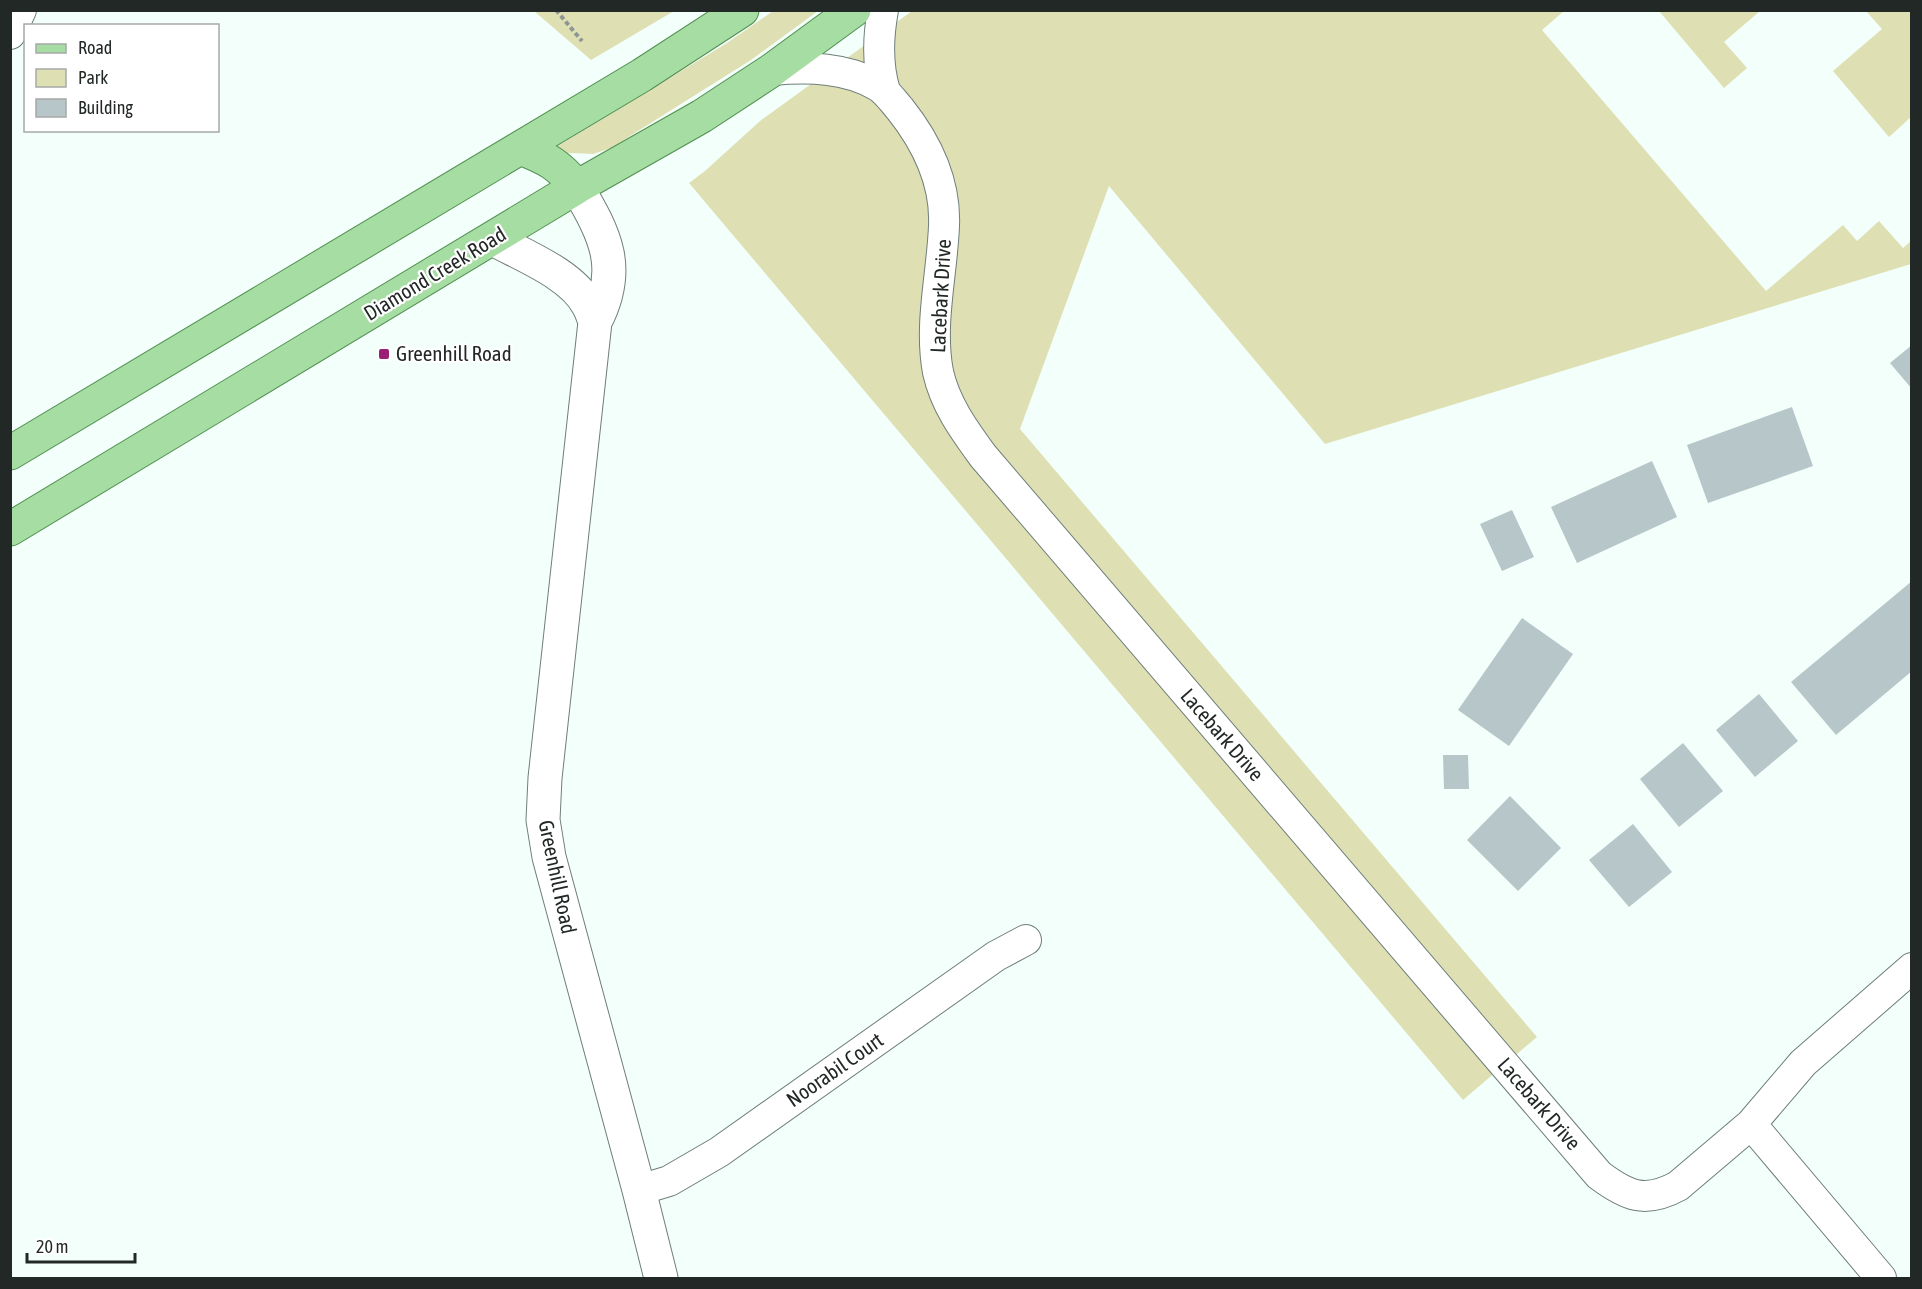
<svg xmlns="http://www.w3.org/2000/svg" width="1922" height="1289" font-family="'Asap Condensed',sans-serif">
	<rect width="100%" height="100%" fill="#f2fffb"/>
	<path fill="#dee0b3" d="M 534,11 L 674,11 L 591,60 Z
		M 773,11 L 818,11 L 751,60 L 611,148 L 593,154 L 548,152 L 727,43 Z
		M 912,11 L 1564,11 L 1542,30 L 1766,291 L 1843,225 L 1857,241 L 1879,221 L 1903,248 L 1911,241 L 1911,264 L 1325,444 L 1109,186 L 1020,429 L 1537,1037 L 1463,1100 L 689,183 L 705,171 L 760,121 Z
		M 1659,11 L 1760,11 L 1724,42 L 1747,68 L 1724,88 Z
		M 1866,11 L 1911,11 L 1911,117 L 1889,137 L 1833,71 L 1882,29 Z"/>
	<path fill="#b6c6c9" d="M 1912,345 L 1912,389 L 1890,363 Z
		M 1792,407 L 1813,466 L 1708,503 L 1687,445 Z
		M 1652,461 L 1677,517 L 1577,563 L 1551,507 Z
		M 1512,510 L 1534,557 L 1502,571 L 1480,524 Z
		M 1912,581 L 1912,671 L 1836,735 L 1791,682 Z
		M 1522,618 L 1573,654 L 1509,746 L 1458,710 Z
		M 1759,694 L 1798,741 L 1755,777 L 1716,730 Z
		M 1683,743 L 1723,791 L 1679,827 L 1640,779 Z
		M 1443,755 L 1468,755 L 1469,789 L 1444,789 Z
		M 1510,796 L 1561,848 L 1518,891 L 1467,840 Z
		M 1633,824 L 1672,872 L 1629,907 L 1589,860 Z"/>
	<g fill="none" stroke-linecap="round" stroke-linejoin="round">
		<g stroke="#6f7e7a" stroke-width="32">
			<path id="street" d="M 883,10 C 878,37 877,65 885,91
				M 10,34 L 21,10
				M 772,70 C 808,67 846,67 878,86 C 887,92 893,101 900,109 C 927,143 946,182 944,226 C 942,275 929,324 938,372 C 945,404 964,430 983,456 L 1599,1175 C 1627,1196 1645,1204 1678,1186 L 1751,1124 L 1803,1063 L 1912,968
				M 1751,1124 L 1881,1278
				M 639,1190 L 669,1181 L 719,1152 L 996,956 L 1026,940"/>
		</g>
		<g stroke="#6f7e7a" stroke-width="35">
			<path id="secondary" d="M 577,187 C 605,235 623,268 595,322 L 545,778 L 543,820 L 549,857 L 639,1190 L 661,1278
				M 493,239 C 522,255 572,274 588,305 C 591,310 593,316 595,322"/>
		</g>
		<g stroke="#518f50" stroke-width="35">
			<path id="primary" d="M 520,148 C 547,158 559,165 577,187
				M 10,453 L 642,75 L 742,10
				M 10,529 L 577,187 L 702,116 L 772,70 L 854,10"/>
		</g>
		<path stroke="#8d9693" stroke-width="4" stroke-dasharray="4.5 3" stroke-linecap="butt" d="M 556,10 L 582,41"/>
		<use href="#street" stroke="#fff" stroke-width="30"/>
		<use href="#secondary" stroke="#fff" stroke-width="33"/>
		<use href="#primary" stroke="#a6dda3" stroke-width="33"/>
	</g>
	<rect fill="#9b1e75" stroke="#fff" stroke-width="2" x="378" y="348" width="12" height="12" rx="3"/>
	<g text-anchor="middle" stroke-width="4.5" stroke-linejoin="round" paint-order="stroke">
		<g font-size="21" fill="#222826" stroke="#fff">
			<text transform="translate(435 274) rotate(-31)" y="7">Diamond Creek Road</text>
			<text transform="translate(941 296) rotate(-87)" y="7">Lacebark Drive</text>
			<text transform="translate(1222 735) rotate(49)" y="7">Lacebark Drive</text>
			<text transform="translate(557 877) rotate(78)" y="7">Greenhill Road</text>
			<text transform="translate(835 1070) rotate(-35)" y="7">Noorabil Court</text>
			<text transform="translate(1539 1104) rotate(49)" y="7">Lacebark Drive</text>
		</g>
		<g font-size="21" fill="#222826" stroke="#fff" text-anchor="start">
			<text x="396" y="361">Greenhill Road</text>
		</g>
	</g>
	<rect width="1922" height="1289" fill="none" stroke="#222826" stroke-width="24"/>
	<rect x="24" y="24" width="195" height="108" fill="#ffffff" stroke="#a7a9a8" stroke-width="1.5"/>
	<rect x="36" y="44" width="30" height="9" fill="#a6dda3" stroke="#a7a9a8" stroke-width="1.5"/>
	<text x="78" y="54" font-size="18" fill="#222826">Road</text>
	<rect x="36" y="69" width="30" height="18" fill="#dee0b3" stroke="#a7a9a8" stroke-width="1.5"/>
	<text x="78" y="84" font-size="18" fill="#222826">Park</text>
	<rect x="36" y="99" width="30" height="18" fill="#b6c6c9" stroke="#a7a9a8" stroke-width="1.5"/>
	<text x="78" y="114" font-size="18" fill="#222826">Building</text>
	<path d="M27 1253v9h108v-9" fill="none" stroke="#222826" stroke-width="3"/>
	<text x="36" y="1253" font-size="18" fill="#222826" stroke="#ffffff" stroke-width="4.5" paint-order="stroke">20 m</text>
</svg>
